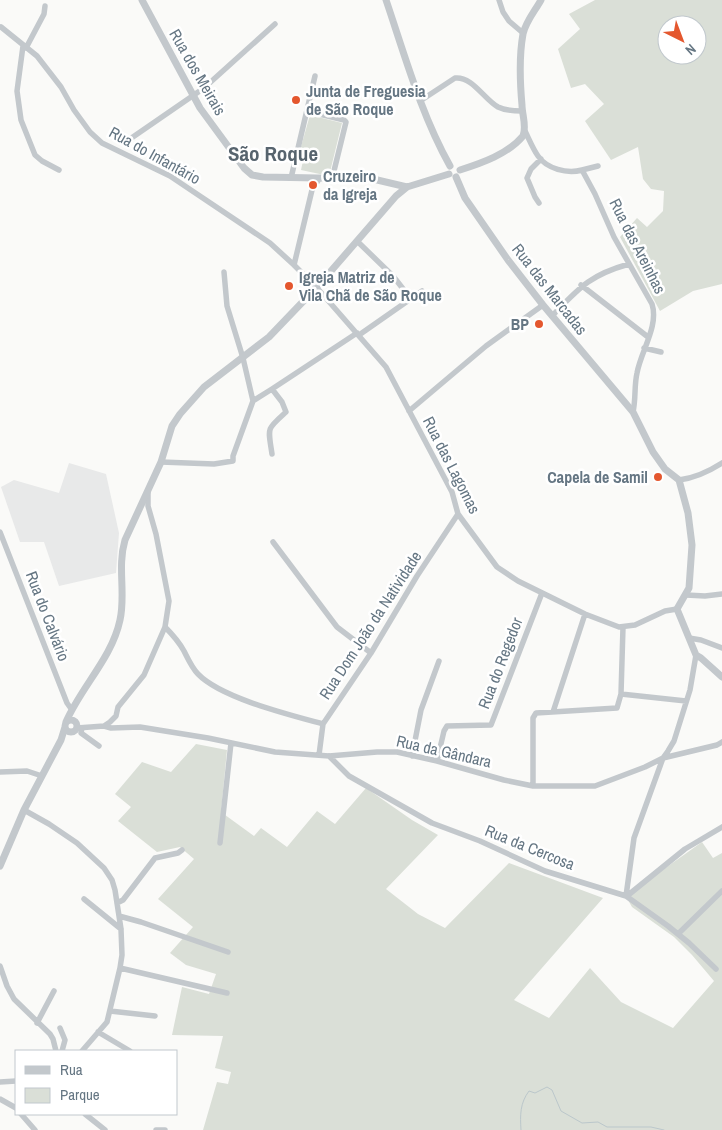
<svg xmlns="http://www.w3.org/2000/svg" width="722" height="1130" font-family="'Archivo Narrow',sans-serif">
	<rect width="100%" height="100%" fill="#fafaf8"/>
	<path fill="#e8e9e9" d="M 69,463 L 106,474 L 119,533 L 116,573 L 59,586 L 44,542 L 20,542 L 1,487 L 14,480 L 59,493 Z"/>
	<path fill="#dadfd7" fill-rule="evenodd" d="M 595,0 L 722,0 L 722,284 L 693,291 L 660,311 L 620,237 L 637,218 L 647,227 L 663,211 L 664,191 L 651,189 L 643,179 L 638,147 L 611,160 L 585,121 L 604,104 L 585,84 L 571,88 L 558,49 L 580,29 L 569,14 ZM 667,25 L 697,25 L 697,55 L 667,55 Z
		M 310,115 L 342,123 L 329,176 L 301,170 L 305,151 L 300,150 Z
		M 196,744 L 227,750 L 221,812 L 254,836 L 261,828 L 287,847 L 317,811 L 335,824 L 366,788 L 412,820 L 438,835 L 386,889 L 418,914 L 445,928 L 509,863 L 603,898 L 514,1000 L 549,1018 L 590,968 L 621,1002 L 673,1028 L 714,981 L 692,955 L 674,937 L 632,907 L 628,900 L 633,891 L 702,842 L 713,858 L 722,853 L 722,1130 L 203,1130 L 217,1082 L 228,1084 L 231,1072 L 215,1068 L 223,1036 L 172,1035 L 182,987 L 209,994 L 216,974 L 186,965 L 170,953 L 193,927 L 158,899 L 194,859 L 180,847 L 157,852 L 118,821 L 131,807 L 115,794 L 142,762 L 171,772 Z"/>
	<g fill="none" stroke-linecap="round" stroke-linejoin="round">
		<path stroke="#bbc7cb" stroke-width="1" d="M 521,1130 C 520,1115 520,1103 529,1091 L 535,1093 L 547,1087 L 552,1090 L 561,1111 L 582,1123 L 598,1122 L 607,1127 L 651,1127 L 664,1130"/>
		<path stroke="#c3c8cc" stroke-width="5.5" d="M 499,0 L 503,12 L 509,21 L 523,33
			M 1,27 L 37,56 L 61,87 L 74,110 L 90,132 L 102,143 L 170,176 L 270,243 L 294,265
			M 23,46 L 17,91 L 21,120 L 35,155 L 42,161 L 59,170
			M 26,48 L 44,14 L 45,6
			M 420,101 L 455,78 C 472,76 484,99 498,107 C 506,111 514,111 522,111
			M 307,111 L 344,120 L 346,122 L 332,179
			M 525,131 C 529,139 533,149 538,156 C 547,169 567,174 582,170 L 595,194 L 614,237 L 652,304 C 659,326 641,351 637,373 C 634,386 636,399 633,412
			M 130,139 L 204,88 L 275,24
			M 582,170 L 598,166
			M 291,178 L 315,76
			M 539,203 L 535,197 L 527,178 L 531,169 L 541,159
			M 357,241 L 393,276 L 411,299
			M 224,272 L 227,306 L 243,358 L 253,401 L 272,389 L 282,402 L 286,412 C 266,430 268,427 272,454
			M 581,285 L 648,337
			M 315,286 L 294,265 L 312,190 L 319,179
			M 318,289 L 386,367 L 452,492 L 458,514 L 497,567 L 518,581 L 585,614 L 619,627 L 635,625 L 665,611 L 677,609
			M 552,316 C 580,287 590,275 629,264
			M 359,335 L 422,291
			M 644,348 L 661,352
			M 272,389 L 357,333
			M 409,411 L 486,346 L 543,305
			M 161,462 L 214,464 L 233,461 L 233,456 L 253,401
			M 679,480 C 695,478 708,472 722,463
			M 0,532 L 67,703 L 72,710
			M 273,542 L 337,627 L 371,653
			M 686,595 L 705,596 L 722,594
			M 165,627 C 172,634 179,642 184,651 C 188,659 192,668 198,674 C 221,698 290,715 323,724
			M 689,638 L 701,640 L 722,648
			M 621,694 L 686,701
			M 553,712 L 585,614
			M 104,726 L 110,722 L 116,716 L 118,707 L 144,675 L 165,627 L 169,601 L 156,534 L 148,506 L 148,492
			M 77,728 L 104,726 L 111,728 L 140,727 L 208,738 L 275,752 L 329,756 L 377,752 L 397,752 L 437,761 L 504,780 L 533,786 L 595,786 L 645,767 L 663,758 L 668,751 L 674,741 L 690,690 L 696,655
			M 82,728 L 81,733 L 99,746
			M 319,755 L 323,724 L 371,653 L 417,576 L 458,514
			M 329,756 L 349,776 L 432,823 L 480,841 L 545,871 L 626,896 L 668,926 L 689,943 L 716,969
			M 412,756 L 421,710 L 439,661
			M 437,761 L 444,731 L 447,726 L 491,725 L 542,593
			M 0,772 L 27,771 L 42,776
			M 533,786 L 533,718 L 536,713 L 617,708 L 621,694 L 623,627
			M 24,810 L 49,824 L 77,843 L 104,868 L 112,880 L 115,890 L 121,929 L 122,955 L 120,968 L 107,1022 L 82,1051
			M 220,843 L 231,743
			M 626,896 L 634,838 L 663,758 L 717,745 L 722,742
			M 627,896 L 685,849 L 722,827
			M 84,899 L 121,929
			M 117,903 L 123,900 L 155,858 L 178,853 L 182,850
			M 119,916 L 141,922 L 228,952
			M 678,934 L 722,891
			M 0,966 L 7,986 L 14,999 L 50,1034 L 53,1039 L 56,1051
			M 120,968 L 227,993
			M 110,1011 L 155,1016
			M 37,1023 L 54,991
			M 60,1028 L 65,1040 L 62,1051
			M 98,1032 L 130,1051
			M 0,1082 L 16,1081
			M 0,1099 L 16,1108
			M 21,1114 L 35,1130
			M 85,1114 L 105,1130
			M 156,1130 L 165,1130"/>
		<path stroke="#c3c8cc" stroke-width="7" d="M 142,0 L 200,108 L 244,168 L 252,175 L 263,177 L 373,179 L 407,187 L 449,174
			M 386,0 C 405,56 421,114 450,166
			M 460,170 C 482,163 508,154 523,136 C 527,126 522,115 522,105 C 520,83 519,56 523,34 C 526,21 535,11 541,0
			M 456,177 L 465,198 L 508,260 L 543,305 L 633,412 L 653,452 L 665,469 L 679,480 L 688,513 L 692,545 L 689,588 L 677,609 L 696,655 L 701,658 L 722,677
			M 318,286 L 396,196 L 407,187
			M65 726a6 6 0 1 1 12 0a6 6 0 1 1-12 0Z
			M 66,722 C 81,687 112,658 120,620 C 126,594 117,567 125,540 L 161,462 L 172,426 L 180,414 L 204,387 L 269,337 L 315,289
			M 0,866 L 24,810 L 61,740 L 65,727"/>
	</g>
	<g fill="#e4572e" stroke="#fff" stroke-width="2">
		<circle cx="296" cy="100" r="5"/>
		<circle cx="313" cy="185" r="5"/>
		<circle cx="289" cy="286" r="5"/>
		<circle cx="539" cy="324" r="5"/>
		<circle cx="658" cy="477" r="5"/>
	</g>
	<g text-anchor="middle" stroke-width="5" stroke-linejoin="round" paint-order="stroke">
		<g font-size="16" fill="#657683" stroke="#fff">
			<text transform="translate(198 72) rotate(60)" y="6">Rua dos Meirais</text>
			<text transform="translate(155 155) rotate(29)" y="6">Rua do Infantário</text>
			<text transform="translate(638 246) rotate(63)" y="6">Rua das Areinhas</text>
			<text transform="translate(550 289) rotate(52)" y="6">Rua das Marcadas</text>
			<text transform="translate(452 465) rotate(63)" y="6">Rua das Lagomas</text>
			<text transform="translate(48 616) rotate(69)" y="6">Rua do Calvário</text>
			<text transform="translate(370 625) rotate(-57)" y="6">Rua Dom João da Natividade</text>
			<text transform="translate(500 663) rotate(-69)" y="6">Rua do Regedor</text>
			<text transform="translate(444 751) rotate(13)" y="6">Rua da Gândara</text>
			<text transform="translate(530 847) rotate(22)" y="6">Rua da Cercosa</text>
		</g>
		<g font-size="16" font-weight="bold" fill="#657683" stroke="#fff" text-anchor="start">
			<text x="306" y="97">Junta de Freguesia<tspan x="306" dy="18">de São Roque</tspan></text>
			<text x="323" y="182">Cruzeiro<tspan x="323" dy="18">da Igreja</tspan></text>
			<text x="299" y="283">Igreja Matriz de<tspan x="299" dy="18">Vila Chã de São Roque</tspan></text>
			<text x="529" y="330" text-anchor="end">BP</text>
			<text x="648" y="483" text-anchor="end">Capela de Samil</text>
		</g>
		<g font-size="21" font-weight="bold" fill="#57646e" stroke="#fff">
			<text x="273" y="161">São Roque</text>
		</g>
	</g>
	<rect x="15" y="1050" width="162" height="65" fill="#ffffff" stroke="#c1c8cd"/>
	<rect x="25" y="1066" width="25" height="8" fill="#c3c8cc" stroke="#c1c8cd"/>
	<text x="60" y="1075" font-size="15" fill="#657683">Rua</text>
	<rect x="25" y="1088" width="25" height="15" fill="#dadfd7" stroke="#c1c8cd"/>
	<text x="60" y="1100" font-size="15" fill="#657683">Parque</text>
	<g transform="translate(682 40) rotate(138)"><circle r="24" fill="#ffffff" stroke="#c1c8cd"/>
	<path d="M0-4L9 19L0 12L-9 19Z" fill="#e4572e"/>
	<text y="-8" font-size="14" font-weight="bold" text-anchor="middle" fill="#657683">N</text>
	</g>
</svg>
